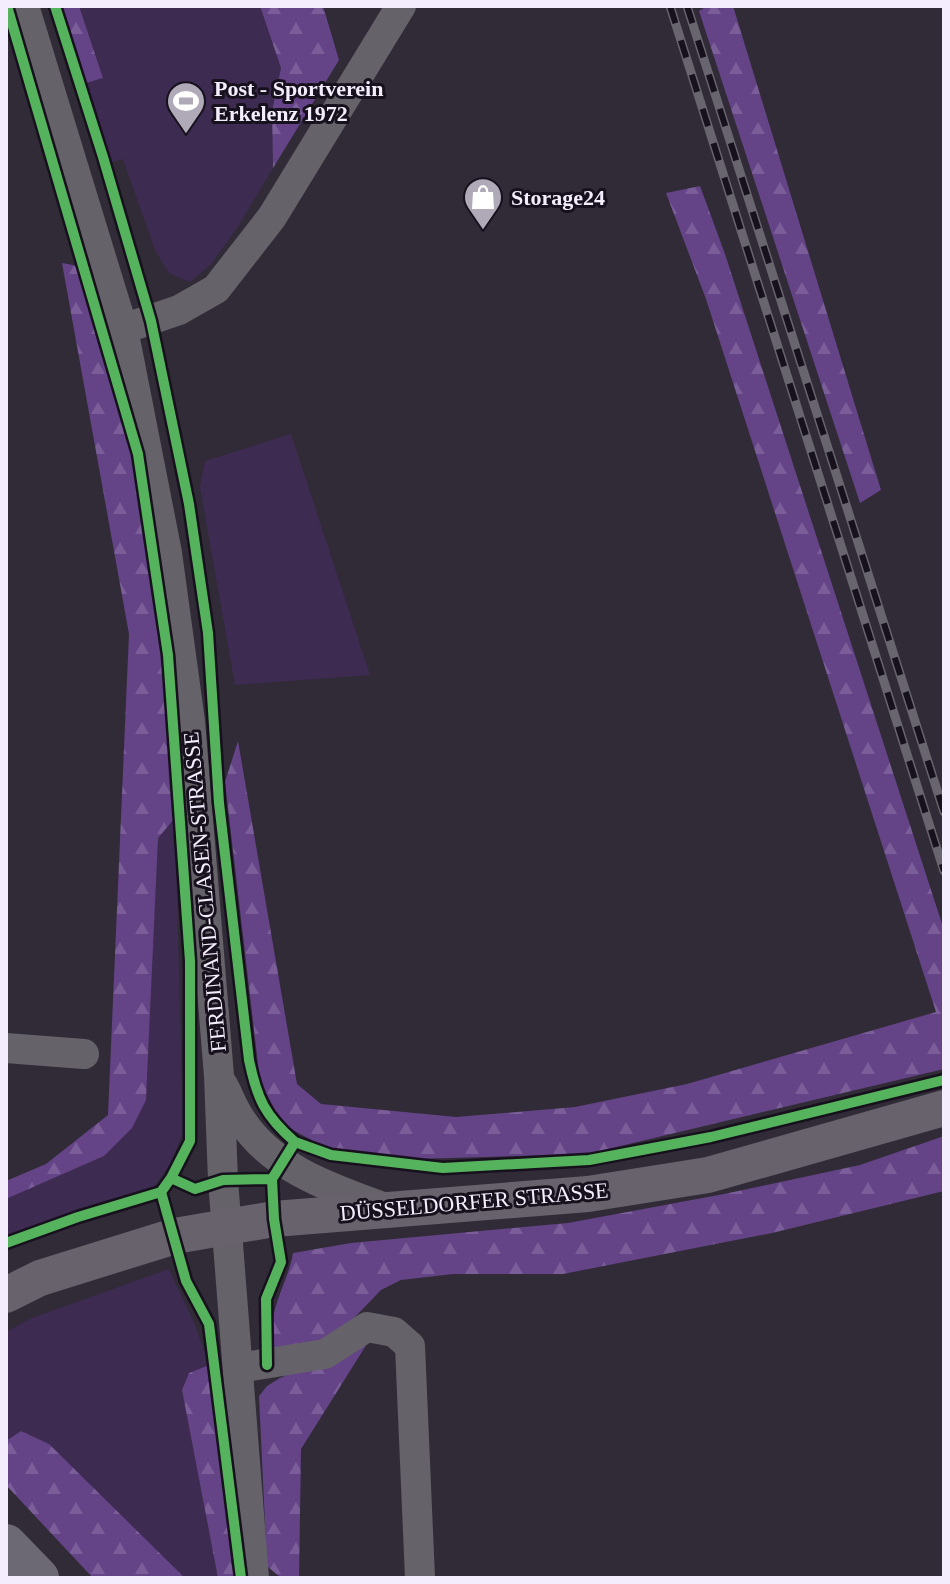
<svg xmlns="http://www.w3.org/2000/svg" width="950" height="1584" font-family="'Times New Roman',serif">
	<defs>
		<pattern id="forest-firs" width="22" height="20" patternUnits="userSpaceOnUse" patternTransform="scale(2)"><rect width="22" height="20" fill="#644387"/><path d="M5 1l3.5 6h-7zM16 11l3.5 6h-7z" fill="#7b5e99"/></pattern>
	</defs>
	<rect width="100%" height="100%" fill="#312b38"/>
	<path fill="#3d2b52" d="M 79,6 L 260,6 L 281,68 L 272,111 L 273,168 L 237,228 L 211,264 L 190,282 L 169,273 L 155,250 L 123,159 L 108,163 L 83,84 L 103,78 Z
		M 291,434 L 370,675 L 235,685 L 200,487 L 205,461 Z
		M 175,818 L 183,1132 L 170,1165 L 153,1188 L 77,1210 L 6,1239 L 6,1199 L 104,1156 L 146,1100 L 158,837 Z
		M 169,1269 L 195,1325 L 209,1365 L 189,1373 L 182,1390 L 218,1578 L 185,1578 L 49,1444 L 21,1431 L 6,1441 L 6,1332 L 32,1318 Z"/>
	<path fill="url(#forest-firs)" d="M 58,6 L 79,6 L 103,78 L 83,84 Z
		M 260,6 L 323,6 L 339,60 L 273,168 L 272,111 L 281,68 Z
		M 707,6 L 733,6 L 881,490 L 860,503 L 699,11 Z
		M 700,186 L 725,254 L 944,930 L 944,1069 L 587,1154 L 415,1159 L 326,1148 L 282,1124 L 260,1081 L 225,782 L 238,741 L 297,1084 L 321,1104 L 456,1117 L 575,1107 L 687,1084 L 936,1012 L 706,299 L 666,193 Z
		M 62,263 L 73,265 L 87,273 L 135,464 L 163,666 L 175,818 L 158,838 L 146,1100 L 132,1128 L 104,1156 L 6,1199 L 6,1181 L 46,1164 L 108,1115 L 129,634 Z
		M 944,1136 L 944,1191 L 772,1233 L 563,1274 L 453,1274 L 401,1280 L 381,1290 L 326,1347 L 275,1354 C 263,1314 287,1288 293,1253 L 351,1243 L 568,1223 L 724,1194 L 860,1165 Z
		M 370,1339 L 301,1449 L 299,1578 L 281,1578 L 267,1566 L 259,1396 L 267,1386 L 280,1378 Z
		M 209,1365 L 236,1578 L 218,1578 L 182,1390 L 189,1373 Z
		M 21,1431 L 49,1444 L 185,1578 L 93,1578 L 6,1485 L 6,1441 Z"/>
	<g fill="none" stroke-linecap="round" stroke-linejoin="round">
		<path stroke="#656269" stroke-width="30" d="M 24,6 L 123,329 L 167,553 L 190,721 L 219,1076 L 223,1180 L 254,1578
			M 123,329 L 179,310 L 216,289 L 272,217 L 401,6
			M 6,1048 L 84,1054
			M 223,1085 C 229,1096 233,1108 240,1118 C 271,1169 334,1189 386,1208
			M 239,1368 L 325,1354 L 367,1327 L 394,1332 L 410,1346 L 420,1578"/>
		<path stroke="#67626c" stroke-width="36" d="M 6,1295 L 40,1278 L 175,1236 L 274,1219 L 588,1194 L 708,1175 L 944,1108"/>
		<path stroke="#6d6974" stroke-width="42" d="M 6,1545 L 38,1578"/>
		<g stroke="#68656e" stroke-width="9">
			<path id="rail" d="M 670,6 L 944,871
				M 687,6 L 944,812"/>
		</g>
		<use href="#rail" stroke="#16111c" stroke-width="6" stroke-dasharray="18" stroke-linecap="butt"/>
		<g stroke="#16111c" stroke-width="15">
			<path id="cycleway" d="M 7,6 L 138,454 L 168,655 L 190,961 L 190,1141 L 171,1178
				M 55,6 L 103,157 L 151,321 L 189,504 L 208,633 L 219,803 L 249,1060 C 257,1099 265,1116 295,1142
				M 161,1192 L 186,1281 L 209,1324 L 241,1578
				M 6,1243 L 78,1217 L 161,1192 L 171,1178 L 195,1189 L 223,1180 L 272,1179 L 295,1142 L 331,1155 L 443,1168 L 589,1160 L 711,1137 L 944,1080
				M 267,1365 L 266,1299 L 281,1262 L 274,1219 L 272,1179"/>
		</g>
		<use href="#cycleway" stroke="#56b35d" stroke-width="10"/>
	</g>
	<defs>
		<g id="stadium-pin" transform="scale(2)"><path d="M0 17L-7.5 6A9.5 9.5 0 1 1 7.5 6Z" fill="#b0a9b8" stroke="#16111c"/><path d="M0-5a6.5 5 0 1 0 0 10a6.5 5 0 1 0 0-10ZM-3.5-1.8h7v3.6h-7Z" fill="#fff"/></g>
		<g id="shop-pin" transform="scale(2)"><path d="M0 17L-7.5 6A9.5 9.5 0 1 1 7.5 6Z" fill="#b0a9b8" stroke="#16111c"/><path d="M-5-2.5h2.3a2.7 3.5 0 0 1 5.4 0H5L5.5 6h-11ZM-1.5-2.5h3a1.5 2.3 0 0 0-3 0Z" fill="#fff"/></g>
	</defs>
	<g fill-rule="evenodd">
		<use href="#stadium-pin" x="186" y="101"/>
		<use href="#shop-pin" x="483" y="197"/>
	</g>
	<g text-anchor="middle" stroke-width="6" stroke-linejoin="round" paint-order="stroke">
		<g font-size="22" font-weight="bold" fill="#f4edfd" stroke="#16111c" text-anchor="start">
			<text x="214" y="96">Post - Sportverein<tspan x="214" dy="25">Erkelenz 1972</tspan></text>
			<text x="511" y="205">Storage24</text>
		</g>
		<g font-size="22" fill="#f4edfd" stroke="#16111c">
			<text transform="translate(204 892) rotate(-95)" y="8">FERDINAND-CLASEN-STRASSE</text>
			<text transform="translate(474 1201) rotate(-5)" y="8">DÜSSELDORFER STRASSE</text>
		</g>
	</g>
	<rect width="950" height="1584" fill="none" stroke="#f4edfd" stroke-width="16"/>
</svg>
